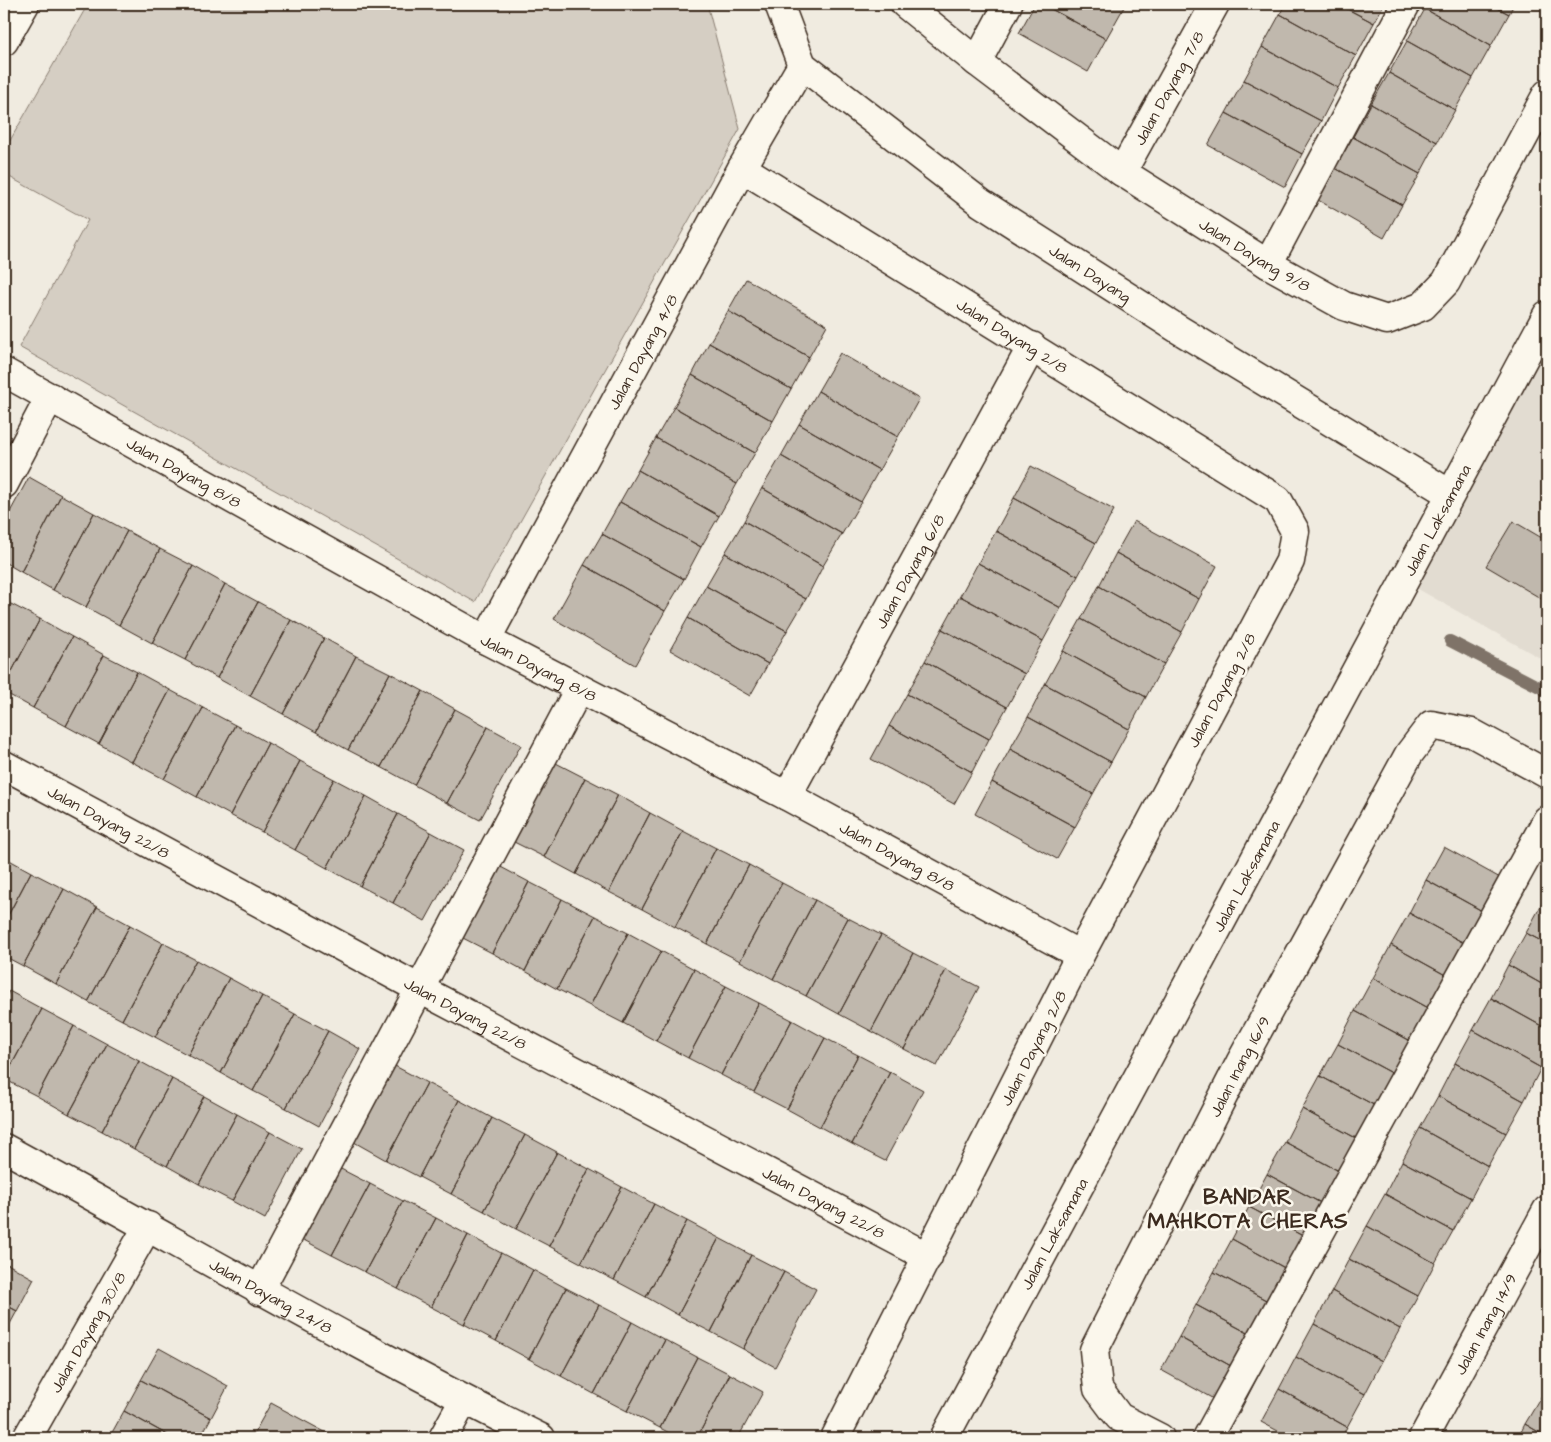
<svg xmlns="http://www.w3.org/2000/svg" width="1551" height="1442" font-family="'Architects Daughter',sans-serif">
	<rect width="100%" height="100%" fill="#f0ebe0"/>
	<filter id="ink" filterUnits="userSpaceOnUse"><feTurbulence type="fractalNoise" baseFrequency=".02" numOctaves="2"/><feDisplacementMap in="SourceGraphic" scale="10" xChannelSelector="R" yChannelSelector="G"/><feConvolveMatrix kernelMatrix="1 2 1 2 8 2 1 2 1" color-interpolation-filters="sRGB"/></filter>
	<g filter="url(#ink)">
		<path fill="#e2dcd1" d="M 1547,317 L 1547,662 L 1404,581 Z"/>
		<path fill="#d5cec3" stroke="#887c70" d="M 88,4 L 707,4 L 740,129 L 475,602 L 19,347 L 88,220 L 4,174 L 4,151 Z"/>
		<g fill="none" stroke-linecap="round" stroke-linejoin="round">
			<path stroke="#7f7367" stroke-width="12" d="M 1450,641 L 1547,691"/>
		</g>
		<path fill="#c0b8ad" stroke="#3b2a1e" d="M 1035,4 L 1042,4 L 1106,39 L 1088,72 L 1019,33 Z
			M 1042,4 L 1118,4 L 1124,7 L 1106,39 Z
			M 1285,4 L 1338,4 L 1374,23 L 1356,56 L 1280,14 Z
			M 1338,4 L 1384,4 L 1374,23 Z
			M 1428,4 L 1490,4 L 1509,14 L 1491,46 L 1425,9 Z
			M 1490,4 L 1514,4 L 1509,14 Z
			M 1425,9 L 1491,46 L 1473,78 L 1407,41 Z
			M 1280,14 L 1356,56 L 1338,88 L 1262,47 Z
			M 1407,41 L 1473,78 L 1455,110 L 1389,73 Z
			M 1262,47 L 1338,88 L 1321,121 L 1244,80 Z
			M 1389,73 L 1455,110 L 1437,142 L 1371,104 Z
			M 1244,80 L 1321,121 L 1302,154 L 1226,113 Z
			M 1371,104 L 1437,142 L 1420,174 L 1353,137 Z
			M 1226,113 L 1302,154 L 1285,187 L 1208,145 Z
			M 1353,137 L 1420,174 L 1402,205 L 1335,168 Z
			M 1335,168 L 1402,205 L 1384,238 L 1318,200 Z
			M 746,279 L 827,325 L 809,357 L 728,311 Z
			M 728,311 L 809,357 L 791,389 L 709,343 Z
			M 709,343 L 791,389 L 773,421 L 692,375 Z
			M 840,353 L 919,399 L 898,437 L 818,391 Z
			M 692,375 L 773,421 L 755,453 L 674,407 Z
			M 818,391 L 898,437 L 879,470 L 799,424 Z
			M 674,407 L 755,453 L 737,484 L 656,438 Z
			M 799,424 L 879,470 L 861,502 L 781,456 Z
			M 656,438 L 737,484 L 719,516 L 638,470 Z
			M 781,456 L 861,502 L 842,534 L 762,488 Z
			M 1031,466 L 1114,510 L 1096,543 L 1014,498 Z
			M 638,470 L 719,516 L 701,547 L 620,502 Z
			M 29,477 L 61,495 L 21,572 L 4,562 L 4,523 Z
			M 762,488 L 842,534 L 823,566 L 744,521 Z
			M 61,495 L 94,513 L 53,590 L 21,572 Z
			M 1014,498 L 1096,543 L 1078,576 L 996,531 Z
			M 620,502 L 701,547 L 684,579 L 602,534 Z
			M 94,513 L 127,531 L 86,607 L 53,590 Z
			M 744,521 L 823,566 L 806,599 L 725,553 Z
			M 1134,521 L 1217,566 L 1199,599 L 1116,553 Z
			M 1513,521 L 1547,541 L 1547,602 L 1486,566 Z
			M 127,531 L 160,549 L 119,625 L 86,607 Z
			M 996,531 L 1078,576 L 1061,608 L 978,563 Z
			M 602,534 L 684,579 L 665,611 L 584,565 Z
			M 160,549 L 193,566 L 152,643 L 119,625 Z
			M 725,553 L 806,599 L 787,631 L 706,586 Z
			M 1116,553 L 1199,599 L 1182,632 L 1099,586 Z
			M 978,563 L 1061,608 L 1043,641 L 960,596 Z
			M 584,565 L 665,611 L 635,665 L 554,619 Z
			M 193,566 L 225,584 L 185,660 L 152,643 Z
			M 225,584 L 258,602 L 217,678 L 185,660 Z
			M 706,586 L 787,631 L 768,664 L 688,618 Z
			M 1099,586 L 1182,632 L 1164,664 L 1081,619 Z
			M 960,596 L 1043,641 L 1025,674 L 942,629 Z
			M 7,602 L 40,619 L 4,686 L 4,607 Z
			M 258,602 L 291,620 L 250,696 L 217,678 Z
			M 688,618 L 768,664 L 750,696 L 670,650 Z
			M 40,619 L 72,637 L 33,708 L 4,692 L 4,686 Z
			M 1081,619 L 1164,664 L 1146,697 L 1063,651 Z
			M 291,620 L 324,638 L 283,714 L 250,696 Z
			M 942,629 L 1025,674 L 1007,707 L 925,661 Z
			M 72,637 L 104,655 L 66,726 L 33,708 Z
			M 324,638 L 356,656 L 316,732 L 283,714 Z
			M 1063,651 L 1146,697 L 1129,729 L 1045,684 Z
			M 104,655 L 137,672 L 99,744 L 66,726 Z
			M 356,656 L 390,673 L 348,750 L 316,732 Z
			M 925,661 L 1007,707 L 989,739 L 907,694 Z
			M 137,672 L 170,690 L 132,762 L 99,744 Z
			M 390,673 L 423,691 L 381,767 L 348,750 Z
			M 1045,684 L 1129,729 L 1111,762 L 1028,717 Z
			M 170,690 L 203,708 L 164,779 L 132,762 Z
			M 423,691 L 455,709 L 414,785 L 381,767 Z
			M 907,694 L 989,739 L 972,772 L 889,726 Z
			M 203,708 L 235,725 L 197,797 L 164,779 Z
			M 455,709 L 488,727 L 447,803 L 414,785 Z
			M 1028,717 L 1111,762 L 1093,794 L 1010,749 Z
			M 235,725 L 268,743 L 230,815 L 197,797 Z
			M 889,726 L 972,772 L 954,804 L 871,759 Z
			M 488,727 L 521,745 L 480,820 L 447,803 Z
			M 268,743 L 300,761 L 262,832 L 230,815 Z
			M 1010,749 L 1093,794 L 1075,827 L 992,782 Z
			M 300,761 L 334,779 L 295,850 L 262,832 Z
			M 552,761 L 585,778 L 544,857 L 510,840 Z
			M 585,778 L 618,795 L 576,874 L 544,857 Z
			M 334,779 L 366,796 L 327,868 L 295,850 Z
			M 992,782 L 1075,827 L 1057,859 L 975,814 Z
			M 618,795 L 650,813 L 609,892 L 576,874 Z
			M 366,796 L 398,814 L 360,886 L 327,868 Z
			M 650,813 L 683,831 L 642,909 L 609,892 Z
			M 398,814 L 431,832 L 393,903 L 360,886 Z
			M 683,831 L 716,848 L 675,927 L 642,909 Z
			M 431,832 L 464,850 L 425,921 L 393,903 Z
			M 1444,847 L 1522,890 L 1504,923 L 1426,880 Z
			M 716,848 L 749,865 L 707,944 L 675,927 Z
			M 4,857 L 31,872 L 4,923 Z
			M 497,865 L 529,882 L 492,953 L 459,936 Z
			M 749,865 L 782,883 L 740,961 L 707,944 Z
			M 31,872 L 64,889 L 23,966 L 4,956 L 4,923 Z
			M 1426,880 L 1504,923 L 1486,955 L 1409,913 Z
			M 529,882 L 562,899 L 525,971 L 492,953 Z
			M 782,883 L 815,900 L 773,979 L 740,961 Z
			M 64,889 L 97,907 L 56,984 L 23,966 Z
			M 562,899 L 595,916 L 557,989 L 525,971 Z
			M 815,900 L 848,918 L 806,996 L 773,979 Z
			M 1544,900 L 1547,902 L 1547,944 L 1526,933 Z
			M 97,907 L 130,925 L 88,1002 L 56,984 Z
			M 1409,913 L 1486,955 L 1469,988 L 1391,945 Z
			M 595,916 L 628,933 L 590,1006 L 557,989 Z
			M 848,918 L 881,935 L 839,1014 L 806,996 Z
			M 130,925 L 163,943 L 122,1020 L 88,1002 Z
			M 628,933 L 661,951 L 623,1023 L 590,1006 Z
			M 1526,933 L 1547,944 L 1547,987 L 1508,965 Z
			M 881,935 L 913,953 L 871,1031 L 839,1014 Z
			M 163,943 L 196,960 L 155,1037 L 122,1020 Z
			M 1391,945 L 1469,988 L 1451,1021 L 1373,978 Z
			M 661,951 L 694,969 L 656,1041 L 623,1023 Z
			M 913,953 L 946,970 L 904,1049 L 871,1031 Z
			M 196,960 L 229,978 L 188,1055 L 155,1037 Z
			M 1508,965 L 1547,987 L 1547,1029 L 1491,998 Z
			M 694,969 L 726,986 L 688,1058 L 656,1041 Z
			M 946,970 L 979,987 L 937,1066 L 904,1049 Z
			M 229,978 L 262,996 L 221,1073 L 188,1055 Z
			M 1373,978 L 1451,1021 L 1433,1053 L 1355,1011 Z
			M 726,986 L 759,1003 L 721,1075 L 688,1058 Z
			M 9,991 L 42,1009 L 4,1079 L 4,1000 Z
			M 262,996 L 295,1014 L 253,1091 L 221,1073 Z
			M 1491,998 L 1547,1029 L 1547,1057 L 1541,1068 L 1473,1030 Z
			M 759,1003 L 792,1020 L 754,1092 L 721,1075 Z
			M 42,1009 L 74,1026 L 37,1096 L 4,1079 Z
			M 1355,1011 L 1433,1053 L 1416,1086 L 1338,1044 Z
			M 295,1014 L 328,1031 L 286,1108 L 253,1091 Z
			M 792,1020 L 825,1038 L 787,1109 L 754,1092 Z
			M 74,1026 L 107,1044 L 69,1114 L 37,1096 Z
			M 1473,1030 L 1541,1068 L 1524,1101 L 1455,1063 Z
			M 328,1031 L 360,1049 L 319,1126 L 286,1108 Z
			M 825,1038 L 858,1055 L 820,1127 L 787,1109 Z
			M 107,1044 L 139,1061 L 102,1131 L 69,1114 Z
			M 1338,1044 L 1416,1086 L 1398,1118 L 1320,1076 Z
			M 858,1055 L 890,1072 L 852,1144 L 820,1127 Z
			M 139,1061 L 172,1079 L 134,1149 L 102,1131 Z
			M 1455,1063 L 1524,1101 L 1506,1133 L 1438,1096 Z
			M 395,1066 L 427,1083 L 386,1160 L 354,1142 Z
			M 890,1072 L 923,1090 L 885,1161 L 852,1144 Z
			M 1320,1076 L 1398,1118 L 1380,1151 L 1302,1109 Z
			M 172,1079 L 204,1096 L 167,1166 L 134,1149 Z
			M 427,1083 L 459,1100 L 419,1177 L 386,1160 Z
			M 204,1096 L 237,1114 L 199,1184 L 167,1166 Z
			M 1438,1096 L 1506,1133 L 1488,1166 L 1420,1128 Z
			M 459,1100 L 492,1118 L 451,1194 L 419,1177 Z
			M 1302,1109 L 1380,1151 L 1363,1184 L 1285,1142 Z
			M 237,1114 L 270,1132 L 232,1201 L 199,1184 Z
			M 492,1118 L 525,1135 L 484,1211 L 451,1194 Z
			M 1420,1128 L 1488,1166 L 1471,1198 L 1402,1161 Z
			M 270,1132 L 302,1149 L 265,1219 L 232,1201 Z
			M 525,1135 L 557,1152 L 516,1229 L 484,1211 Z
			M 1285,1142 L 1363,1184 L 1345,1216 L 1267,1174 Z
			M 557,1152 L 589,1169 L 549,1246 L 516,1229 Z
			M 1402,1161 L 1471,1198 L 1453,1231 L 1385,1194 Z
			M 337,1167 L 370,1184 L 332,1255 L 300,1238 Z
			M 589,1169 L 622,1187 L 581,1263 L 549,1246 Z
			M 1267,1174 L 1345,1216 L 1327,1249 L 1249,1207 Z
			M 370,1184 L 403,1201 L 365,1272 L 332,1255 Z
			M 622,1187 L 654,1204 L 614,1280 L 581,1263 Z
			M 1385,1194 L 1453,1231 L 1435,1263 L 1367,1226 Z
			M 403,1201 L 436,1218 L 398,1289 L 365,1272 Z
			M 654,1204 L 687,1221 L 646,1297 L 614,1280 Z
			M 1249,1207 L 1327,1249 L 1310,1282 L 1232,1239 Z
			M 436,1218 L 468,1235 L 431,1307 L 398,1289 Z
			M 687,1221 L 719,1238 L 678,1315 L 646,1297 Z
			M 1367,1226 L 1435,1263 L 1418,1296 L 1349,1259 Z
			M 468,1235 L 501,1253 L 464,1324 L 431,1307 Z
			M 719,1238 L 751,1255 L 711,1332 L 678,1315 Z
			M 1232,1239 L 1310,1282 L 1292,1314 L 1214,1272 Z
			M 501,1253 L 533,1270 L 496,1341 L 464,1324 Z
			M 751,1255 L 784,1272 L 743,1349 L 711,1332 Z
			M 1349,1259 L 1418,1296 L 1400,1329 L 1332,1291 Z
			M 4,1262 L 34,1279 L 17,1311 L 4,1304 Z
			M 533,1270 L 566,1288 L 529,1359 L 496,1341 Z
			M 784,1272 L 816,1289 L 775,1367 L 743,1349 Z
			M 1214,1272 L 1292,1314 L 1274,1347 L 1196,1305 Z
			M 566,1288 L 599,1305 L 561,1376 L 529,1359 Z
			M 1332,1291 L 1400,1329 L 1382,1361 L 1314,1324 Z
			M 4,1304 L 17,1311 L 4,1335 Z
			M 599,1305 L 632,1322 L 594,1394 L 561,1376 Z
			M 1196,1305 L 1274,1347 L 1256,1380 L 1179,1337 Z
			M 632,1322 L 665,1340 L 627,1411 L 594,1394 Z
			M 1314,1324 L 1382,1361 L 1365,1394 L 1296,1357 Z
			M 1179,1337 L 1256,1380 L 1239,1413 L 1161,1370 Z
			M 665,1340 L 697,1357 L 660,1428 L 627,1411 Z
			M 159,1348 L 228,1386 L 211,1418 L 141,1380 Z
			M 697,1357 L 730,1374 L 697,1438 L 679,1438 L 660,1428 Z
			M 1296,1357 L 1365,1394 L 1347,1427 L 1279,1389 Z
			M 730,1374 L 763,1392 L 738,1438 L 697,1438 Z
			M 141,1380 L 211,1418 L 200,1438 L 173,1438 L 124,1411 Z
			M 1279,1389 L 1347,1427 L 1341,1438 L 1291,1438 L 1261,1422 Z
			M 1544,1392 L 1547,1394 L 1547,1437 L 1525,1424 Z
			M 271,1403 L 336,1438 L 260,1438 L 253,1435 Z
			M 124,1411 L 173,1438 L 109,1438 Z
			M 1525,1424 L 1547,1437 L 1547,1438 L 1518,1438 Z"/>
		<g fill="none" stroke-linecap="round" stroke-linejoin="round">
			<g stroke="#3b2a1e" stroke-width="31">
				<g id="minor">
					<path id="s1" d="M 779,4 L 802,65 L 981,203 L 1178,329 L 1450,494"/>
					<path id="s2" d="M 905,4 L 977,62 L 1122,172 L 1268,264 L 1344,306 L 1387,320 L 1423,306 L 1446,282 L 1547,94"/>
					<path d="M 4,41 L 25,4"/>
					<path d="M 977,62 L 1008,4"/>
					<path id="s3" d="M 742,168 L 1278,500 L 1295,531 L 1290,561 L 1080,955 L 835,1438"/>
					<path id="s4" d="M 1122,172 L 1215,4"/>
					<path d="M 1268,264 L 1406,4"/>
					<path id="s5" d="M 4,372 L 486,640 L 787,796 L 1080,955"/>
					<path d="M 4,484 L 50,397"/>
					<path id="s6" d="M 486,640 L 742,168 L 802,65"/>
					<path id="s7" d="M 4,765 L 418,988 L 928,1257"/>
					<path id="s8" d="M 787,796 L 1032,346"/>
					<path id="s9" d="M 4,1148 C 183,1245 358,1348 541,1438"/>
					<path d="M 259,1291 L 579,689"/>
					<path id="s10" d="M 27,1438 L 148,1226"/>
					<path d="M 443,1438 L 464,1400"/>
					<path id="s11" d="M 944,1438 L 1547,315"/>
					<path id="s12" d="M 1160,1438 L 1119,1417 L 1098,1389 L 1094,1350 L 1240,1063 L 1409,754 L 1431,725 L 1472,733 L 1547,774"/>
					<path d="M 1207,1438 L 1547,820"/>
					<path id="s13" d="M 1423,1438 L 1547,1210"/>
				</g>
			</g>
			<use href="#minor" stroke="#fbf7ec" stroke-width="28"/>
		</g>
	</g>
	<g text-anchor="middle" stroke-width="5" stroke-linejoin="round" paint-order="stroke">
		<g font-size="16" fill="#3b2a1e" stroke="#fbf7ec">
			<text dy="6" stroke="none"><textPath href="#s4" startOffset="96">Jalan Dayang 7/8</textPath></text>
			<text dy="6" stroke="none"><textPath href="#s2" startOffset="431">Jalan Dayang 9/8</textPath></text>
			<text dy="6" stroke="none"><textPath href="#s1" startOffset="421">Jalan Dayang</textPath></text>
			<text dy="6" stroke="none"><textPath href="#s3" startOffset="318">Jalan Dayang 2/8</textPath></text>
			<text dy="6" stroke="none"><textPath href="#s6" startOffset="328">Jalan Dayang 4/8</textPath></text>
			<text dy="6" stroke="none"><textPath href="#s5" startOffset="206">Jalan Dayang 8/8</textPath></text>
			<text dy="6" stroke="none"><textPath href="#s11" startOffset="1042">Jalan Laksamana</textPath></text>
			<text dy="6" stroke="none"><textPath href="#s8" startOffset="256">Jalan Dayang 6/8</textPath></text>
			<text dy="6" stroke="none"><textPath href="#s5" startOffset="611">Jalan Dayang 8/8</textPath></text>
			<text transform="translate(1221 690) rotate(-62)" y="6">Jalan Dayang 2/8</text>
			<text dy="6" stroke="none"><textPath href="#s7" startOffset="119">Jalan Dayang 22/8</textPath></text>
			<text dy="6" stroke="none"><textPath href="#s5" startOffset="1016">Jalan Dayang 8/8</textPath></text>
			<text dy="6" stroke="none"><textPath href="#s11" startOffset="638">Jalan Laksamana</textPath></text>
			<text dy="6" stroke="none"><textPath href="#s7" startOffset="524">Jalan Dayang 22/8</textPath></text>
			<text transform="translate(1033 1048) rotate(-63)" y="6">Jalan Dayang 2/8</text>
			<text dy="6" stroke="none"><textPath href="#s12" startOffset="439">Jalan Inang 16/9</textPath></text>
			<text dy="6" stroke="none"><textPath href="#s7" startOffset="929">Jalan Dayang 22/8</textPath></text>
			<text dy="6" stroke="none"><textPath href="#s11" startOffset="232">Jalan Laksamana</textPath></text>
			<text dy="6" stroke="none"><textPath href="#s9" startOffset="305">Jalan Dayang 24/8</textPath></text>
			<text dy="6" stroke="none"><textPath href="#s13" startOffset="130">Jalan Inang 14/9</textPath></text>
			<text dy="6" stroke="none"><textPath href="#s10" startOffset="122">Jalan Dayang 30/8</textPath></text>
		</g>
		<g font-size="21" font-weight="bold" letter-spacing="1" fill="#3b2a1e" stroke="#fbf7ec">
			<text x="1248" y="1204">BANDAR<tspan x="1248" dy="24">MAHKOTA CHERAS</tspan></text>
		</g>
	</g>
	<rect width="1551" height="1442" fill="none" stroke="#fbf7ec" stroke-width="20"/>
	<rect x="10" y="10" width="1531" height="1422" fill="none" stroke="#3b2a1e" stroke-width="2" filter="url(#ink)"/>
</svg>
